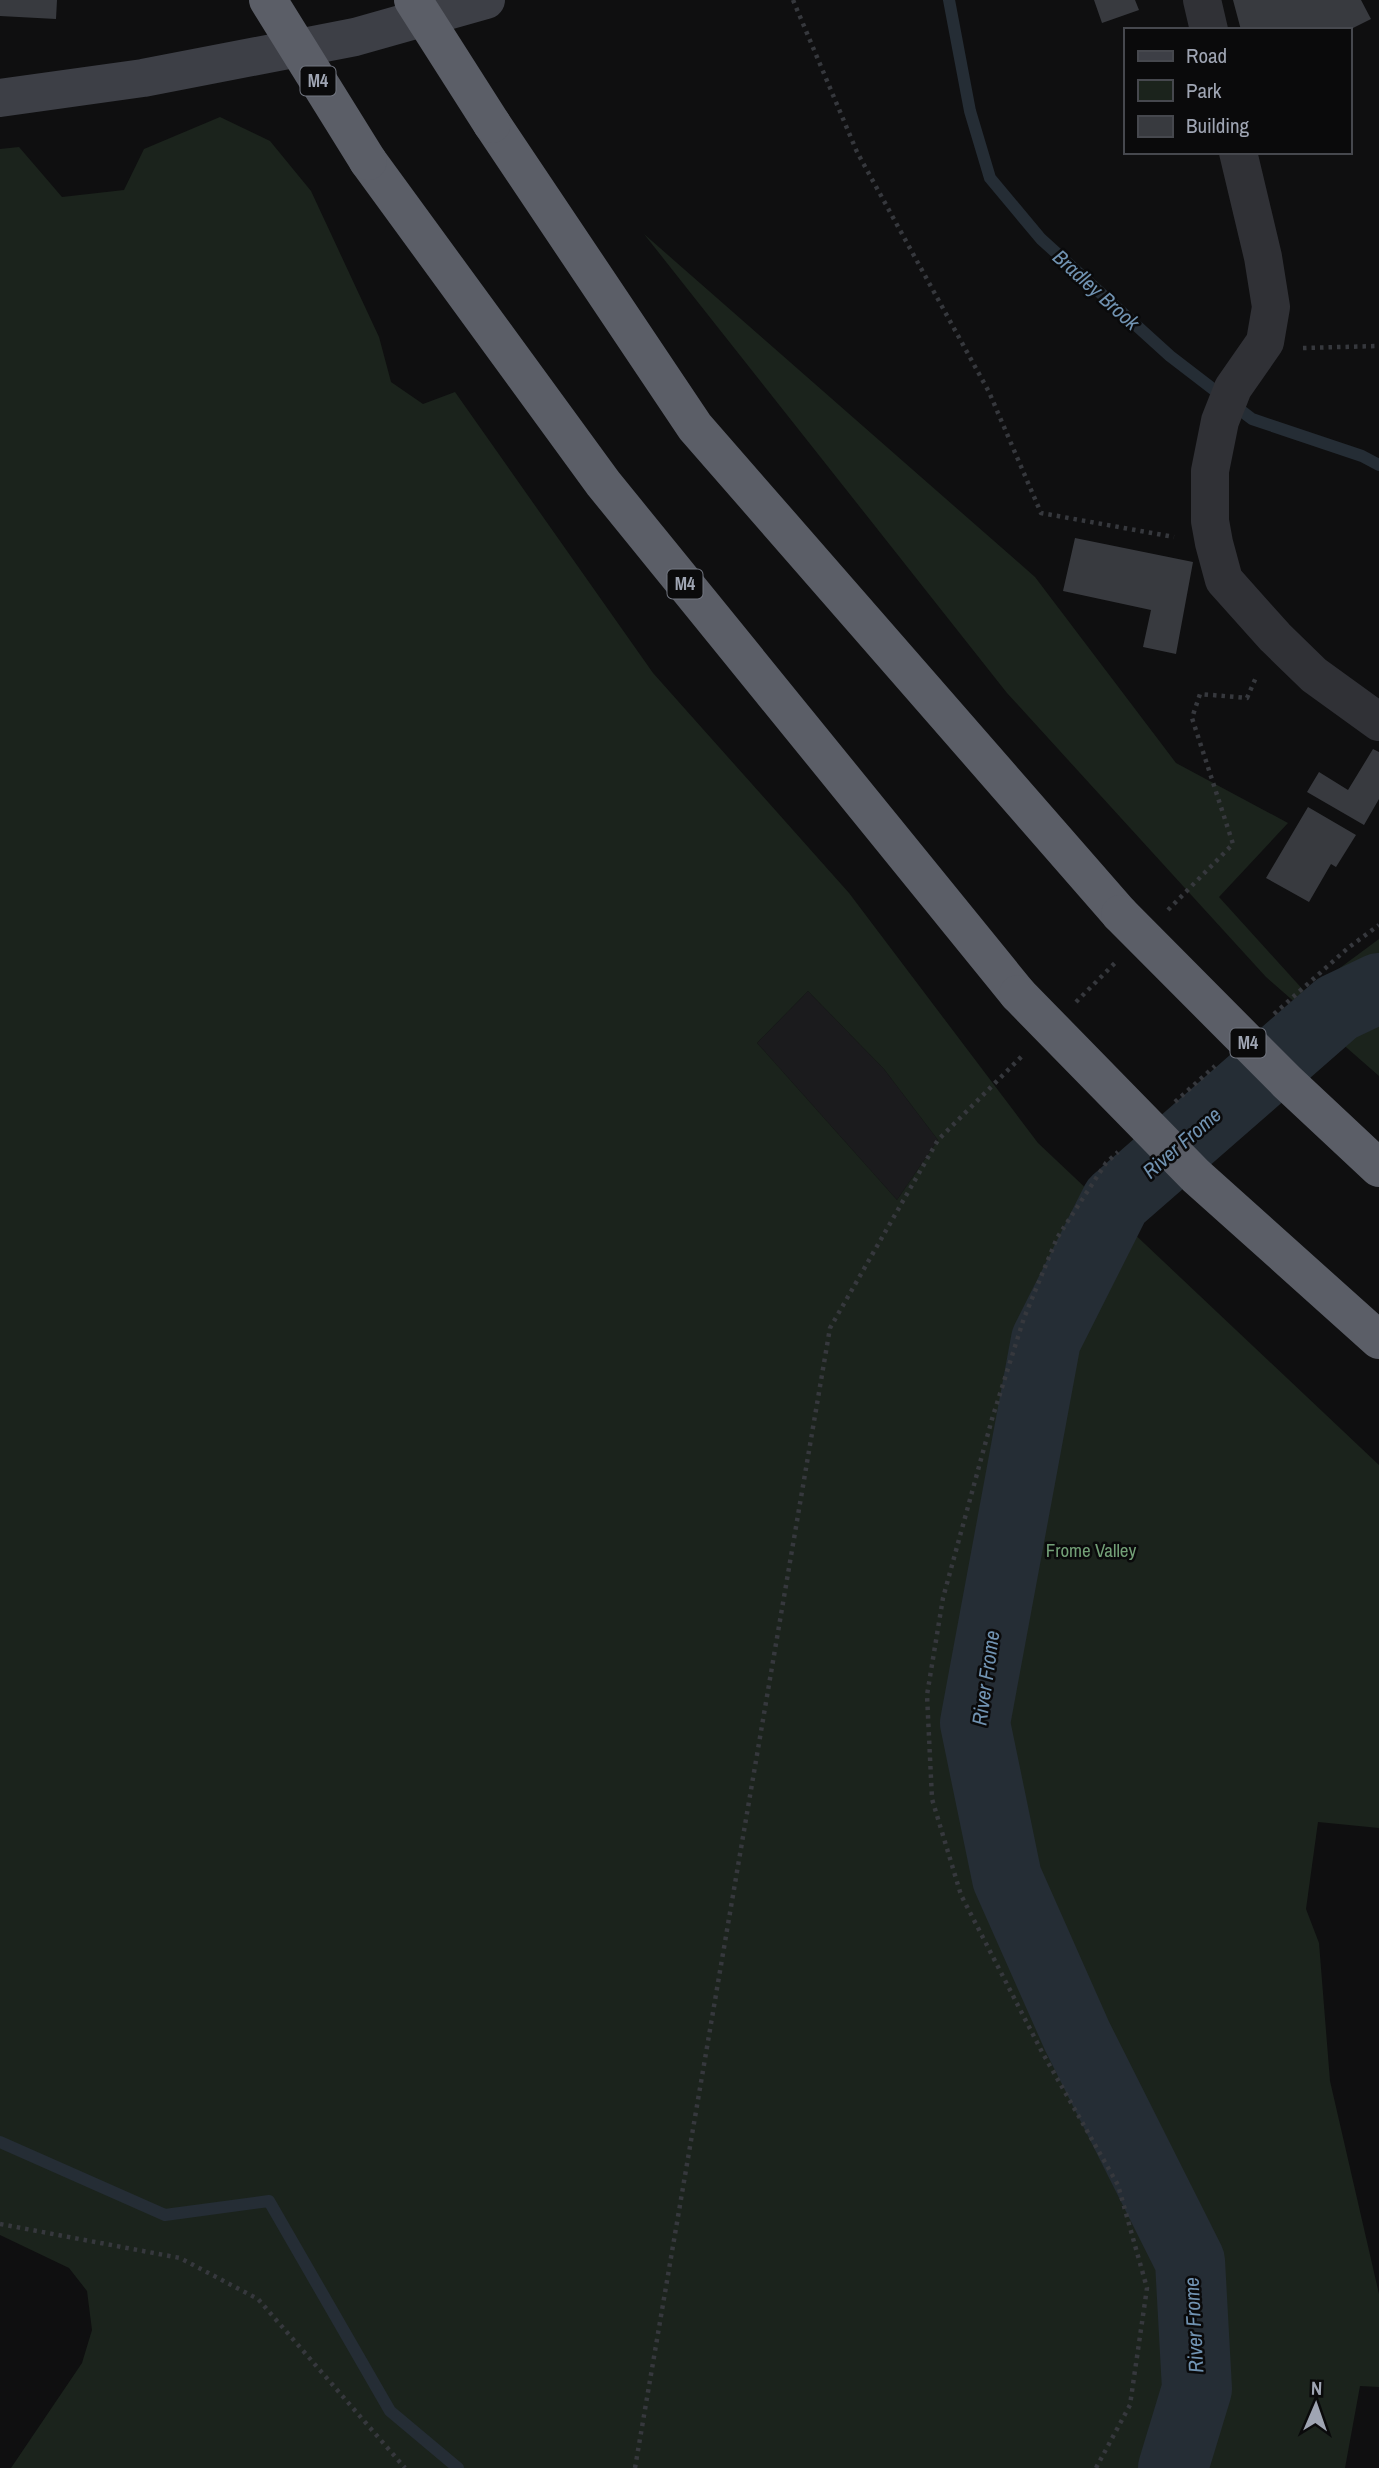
<svg xmlns="http://www.w3.org/2000/svg" width="1379" height="2468" font-family="'Archivo Narrow',sans-serif">
	<rect width="100%" height="100%" fill="#0f0f10"/>
	<path fill="#1b1b1d" d="M 808,991 L 884,1069 L 938,1140 L 897,1200 L 757,1043 Z"/>
	<path fill="#1b231c" fill-rule="evenodd" d="M 220,117 L 270,141 L 311,191 L 379,337 L 391,382 L 423,404 L 455,392 L 653,673 L 849,893 L 1038,1143 L 1379,1465 L 1379,1828 L 1318,1822 L 1306,1909 L 1319,1943 L 1330,2081 L 1379,2294 L 1379,2387 L 1360,2386 L 1345,2468 L 11,2468 L 82,2363 L 92,2330 L 87,2291 L 69,2268 L 0,2235 L 0,149 L 19,147 L 62,197 L 124,190 L 144,149 ZM 808,991 L 884,1069 L 938,1140 L 897,1200 L 757,1043 Z
		M 644,234 L 1035,577 L 1176,763 L 1288,823 L 1219,897 L 1306,993 L 1379,939 L 1379,1076 L 1266,977 L 1007,693 Z"/>
	<g fill="none" stroke-linecap="round" stroke-linejoin="round">
		<path stroke="#252d35" stroke-width="12" d="M 949,0 L 970,111 L 990,178 L 1041,239 L 1170,356 L 1252,419 L 1362,456 L 1379,465
			M 0,2142 L 165,2215 L 269,2201 L 390,2411 L 458,2468"/>
		<path stroke="#252d35" stroke-width="70" d="M 1173,2468 L 1197,2389 L 1190,2261 L 1077,2036 L 1007,1878 L 975,1723 L 1046,1340 L 1116,1201 L 1337,1008 L 1379,988"/>
	</g>
	<path fill="#383a3f" d="M 0,0 L 57,0 L 56,19 L 0,16 Z
		M 1094,0 L 1135,0 L 1139,10 L 1102,23 Z
		M 1233,0 L 1361,0 L 1371,19 L 1349,30 L 1241,30 Z
		M 1075,538 L 1193,562 L 1176,654 L 1143,647 L 1151,610 L 1063,591 Z
		M 1373,749 L 1379,752 L 1379,799 L 1364,825 L 1307,792 L 1319,772 L 1348,790 Z
		M 1308,807 L 1356,835 L 1336,867 L 1331,864 L 1309,902 L 1266,878 Z"/>
	<g fill="none" stroke-linecap="round" stroke-linejoin="round">
		<path stroke="#36383d" stroke-width="4.5" stroke-dasharray="3.5 5" stroke-linecap="butt" d="M 793,0 L 857,152 L 989,392 L 1041,513 L 1174,537
			M 1303,348 L 1379,346
			M 1168,910 L 1233,844 L 1192,718 L 1200,694 L 1247,698 L 1257,675
			M 1076,1002 L 1115,963
			M 1274,1014 L 1348,948 L 1379,925
			M 1175,1102 L 1215,1066
			M 0,2224 L 180,2258 L 258,2299 L 405,2468
			M 635,2468 L 830,1328 L 938,1140 L 1023,1055
			M 1096,2468 L 1130,2405 L 1147,2288 L 1118,2185 L 1042,2052 L 961,1895 L 932,1799 L 927,1695 L 943,1598 L 992,1419 L 1024,1318 L 1057,1238 L 1106,1163 L 1118,1152"/>
		<path stroke="#303136" stroke-width="38" d="M 1202,0 L 1209,30
			M 1238,152 L 1263,257 L 1271,307 L 1265,342 L 1233,388 L 1220,421 L 1210,471 L 1210,521 L 1214,543 L 1224,580 L 1275,637 L 1314,675 L 1379,722"/>
		<path stroke="#3d3f46" stroke-width="38" d="M 0,98 L 143,78 L 355,37 L 486,0"/>
		<path stroke="#5b5e67" stroke-width="38" d="M 492,124 L 695,427 L 1120,914
			M 368,161 L 603,483 L 1018,994"/>
		<path stroke="#5b5e67" stroke-width="38" d="M 268,0 L 368,161
			M 413,0 L 492,124
			M 1120,914 L 1287,1082 L 1379,1168
			M 1018,994 L 1196,1176 L 1379,1340"/>
	</g>
	<g text-anchor="middle" stroke-width="5" stroke-linejoin="round" paint-order="stroke">
		<g fill="#0a0a0b" stroke="#727681" stroke-width="2">
			<rect x="300.5" y="66.5" width="35" height="29" rx="5"/>
			<rect x="667.5" y="569.5" width="35" height="29" rx="5"/>
			<rect x="1230.5" y="1028.5" width="35" height="29" rx="5"/>
		</g>
		<g font-size="18" font-weight="bold" fill="#9fa5b3">
			<text x="318" y="87">M4</text>
			<text x="685" y="590">M4</text>
			<text x="1248" y="1049">M4</text>
		</g>
		<g font-size="19" fill="#73a077" stroke="#0a0a0b">
			<text x="1091" y="1557">Frome Valley</text>
		</g>
		<g font-size="21" font-style="italic" fill="#7193b2" stroke="#0a0a0b">
			<text transform="translate(1096 290) rotate(42)" y="7">Bradley Brook</text>
			<text transform="translate(1182 1143) rotate(-41)" y="7">River Frome</text>
			<text transform="translate(986 1678) rotate(-82)" y="7">River Frome</text>
			<text transform="translate(1194 2325) rotate(-93)" y="7">River Frome</text>
		</g>
	</g>
	<rect x="1124" y="28" width="228" height="126" fill="#0a0a0b" stroke="#46484e" stroke-width="2"/>
	<rect x="1138" y="51" width="35" height="10" fill="#3d3f46" stroke="#46484e" stroke-width="2"/>
	<text x="1186" y="63" font-size="21" fill="#9fa5b3">Road</text>
	<rect x="1138" y="80" width="35" height="21" fill="#1b231c" stroke="#46484e" stroke-width="2"/>
	<text x="1186" y="98" font-size="21" fill="#9fa5b3">Park</text>
	<rect x="1138" y="116" width="35" height="21" fill="#383a3f" stroke="#46484e" stroke-width="2"/>
	<text x="1186" y="133" font-size="21" fill="#9fa5b3">Building</text>
	<g transform="translate(1316 2405) rotate(2)" stroke="#0a0a0b" stroke-width="5" paint-order="stroke">
	<path d="M0-5L12 26L0 18L-12 26Z" fill="#9fa5b3"/>
	<text y="-10" font-size="19" font-weight="bold" text-anchor="middle" fill="#9fa5b3">N</text>
	</g>
</svg>
